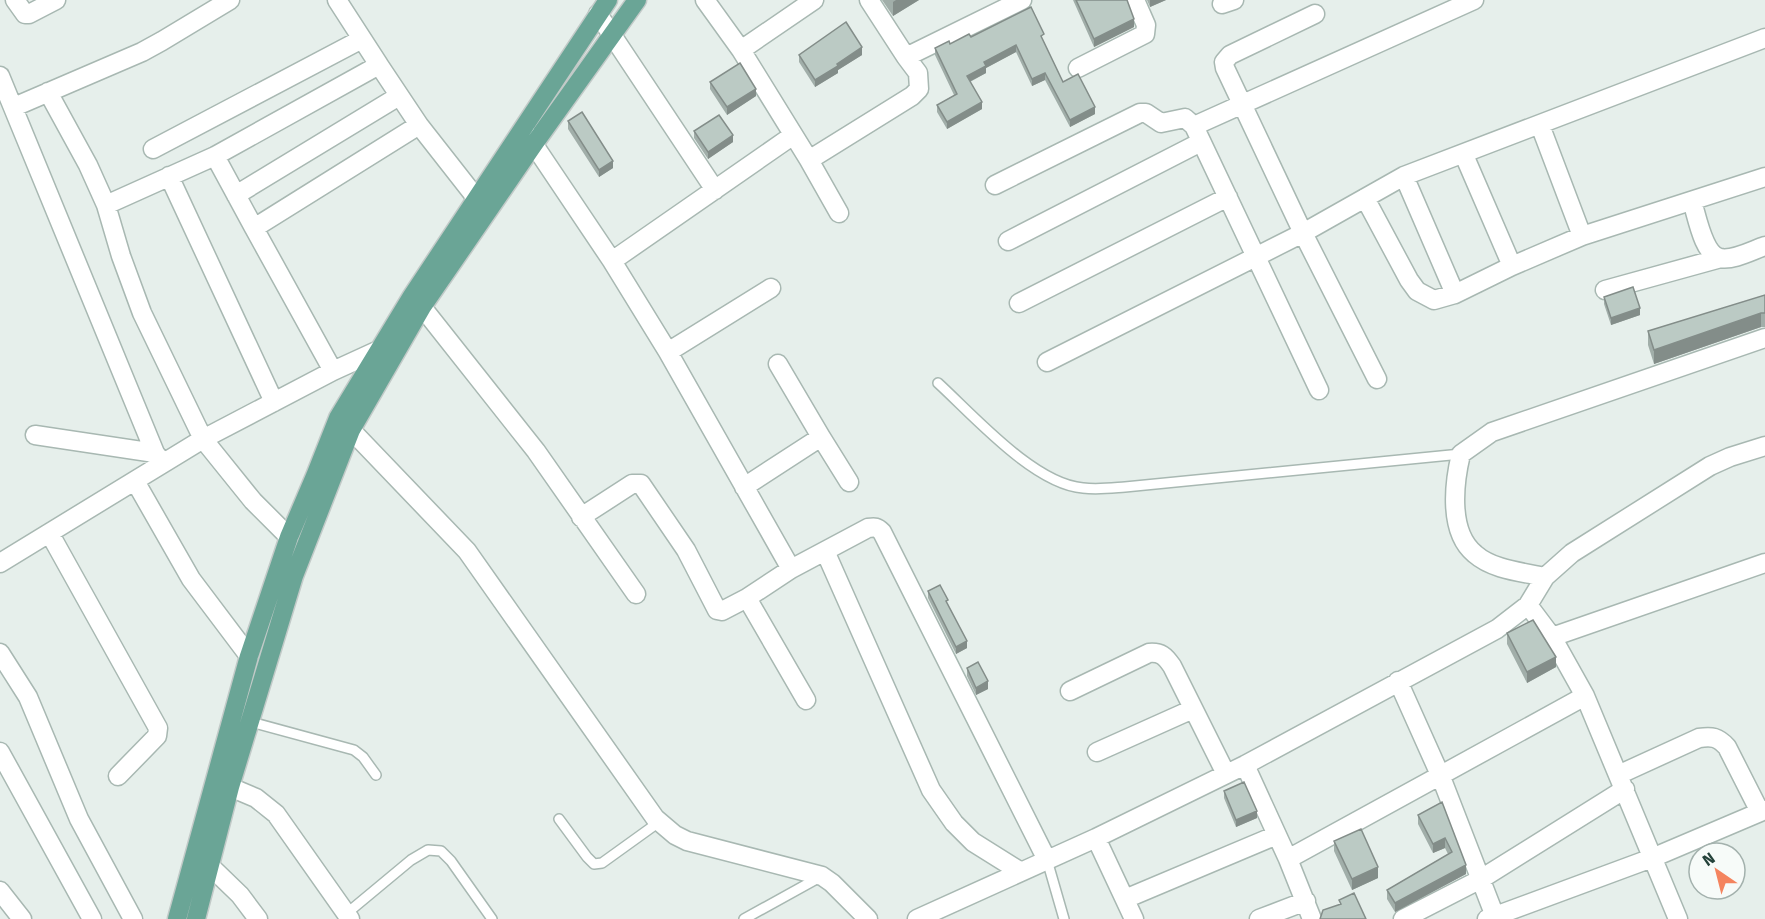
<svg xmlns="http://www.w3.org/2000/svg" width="1765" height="919" font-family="'Fira Sans',sans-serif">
	<rect width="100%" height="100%" fill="#e6efeb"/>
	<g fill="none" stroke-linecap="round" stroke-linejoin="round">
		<g stroke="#a8b8b2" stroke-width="12">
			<path id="service" d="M 938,383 C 974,416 1034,484 1083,488 C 1097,490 1112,488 1125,487 L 1461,454
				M 251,722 L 354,750 L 363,757 L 376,775
				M 559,819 L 587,857 L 594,864 L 602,863 L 659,822
				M 1047,860 L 1064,919
				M 346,914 L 411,860 L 428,850 L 441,851 L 451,861 L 492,919
				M 744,919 L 820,877"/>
		</g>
		<g stroke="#a8b8b2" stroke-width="21">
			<path id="minor" d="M 15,0 L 25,14 L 29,14 L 56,0
				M 705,0 L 741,50 L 809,160 L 912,96 L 919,89 L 918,73 L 906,57 L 1022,0
				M 869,0 L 906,57
				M 1222,4 L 1234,0
				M 598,14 L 715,190
				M 1315,14 L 1230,55 L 1224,62 L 1225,68 L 1303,233 L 1377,379
				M 741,50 L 814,0
				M 1078,68 L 1145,34 L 1146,25 L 1135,0
				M 0,76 L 155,453 L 163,463
				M 48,92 L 88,165 L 106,205
				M 14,107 L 142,52 L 162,41 L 230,0
				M 419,125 L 477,199 L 483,210
				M 526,133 L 612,261
				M 153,149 L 362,39
				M 1464,155 L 1512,266 L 1582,236 L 1540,125
				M 215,156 L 254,228
				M 809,160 L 839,213
				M 169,176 L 274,402
				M 1404,176 L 1455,294 L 1512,266
				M 995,185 L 1140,113 L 1146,113 L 1161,123 L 1185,118 L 1194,126
				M 236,195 L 399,96
				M 1365,198 L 1409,280 L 1417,291 L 1434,300 L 1455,294
				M 1692,201 C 1697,216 1703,254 1720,258 C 1733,261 1753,250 1765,246
				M 1582,236 L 1765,177
				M 1008,241 L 1201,142
				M 1605,290 L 1721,258
				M 1019,303 L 1228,197
				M 422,307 L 536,451 L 636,594
				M 668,352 L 771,288
				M 1047,362 L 1303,233 L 1404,176 L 1765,38
				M 333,371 L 254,228 L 419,125 L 379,65
				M 1319,390 L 1194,126 L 1474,0
				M 351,430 L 467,551 L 655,818 L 675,835 L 687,841 L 822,876 L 832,883 L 868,919
				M 35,435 L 155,453
				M 821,437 L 849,482
				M 135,481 L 191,579 L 249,656
				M 744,487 L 821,437 L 778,364
				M 581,517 L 632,484 L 641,484 L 686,550 L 717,610 L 722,611 L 747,598 L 791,569 L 868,528 C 875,527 877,527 882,532 L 1047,860
				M 50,534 L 158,728 L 157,736 L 118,776
				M 289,537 L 253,501 L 203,439 L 142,313 L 121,256 L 106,205 L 215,156 L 379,65 L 337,0
				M 825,551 L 931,790 L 954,823 L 973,842 L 1021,872
				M 0,563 L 203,439 L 333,371 L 381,349 L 386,349
				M 791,569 L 668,352 L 612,261 L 792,136
				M 1545,577 C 1523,572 1493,570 1475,554 C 1448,532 1454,483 1461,454 L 1492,432 L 1765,338
				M 747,598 L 806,700
				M 1528,605 L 1552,637 L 1585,696 L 1678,919
				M 1552,637 L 1765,563
				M 0,653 L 28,697 L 79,819 L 133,919
				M 1398,681 L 1441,777 L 1496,919
				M 1070,691 L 1149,653 C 1161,652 1165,656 1172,666 L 1226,774
				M 0,752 L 92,919
				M 1097,752 L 1193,709
				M 1245,765 L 1288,859 L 1312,919
				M 1618,775 L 1699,738 C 1712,736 1718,737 1727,747 L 1760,812
				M 230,787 L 256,798 L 276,814 L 350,919
				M 1096,838 L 1134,919
				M 1288,859 L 1585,696
				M 210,866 L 240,895 L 258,919
				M 0,891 L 22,919
				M 1125,899 L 1277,835
				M 917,919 L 1096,838 L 1245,765 L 1497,629 L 1528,605 L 1545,577 L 1572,553 L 1710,466 L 1730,457 L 1765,446
				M 1259,919 L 1306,901
				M 1403,919 L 1481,879 L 1625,789
				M 1487,919 L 1652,858 L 1765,810"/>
		</g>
		<g stroke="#c2cac8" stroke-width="21">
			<path id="primary" d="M 177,919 L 249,656 L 289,537 L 315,476 L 338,418 L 412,296 L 608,0
				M 196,919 L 230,787 L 294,576 L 351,430 L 422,307 L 534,144 L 637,0"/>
		</g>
		<use href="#service" stroke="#fff" stroke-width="9"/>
		<use href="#minor" stroke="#fff" stroke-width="18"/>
		<use href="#primary" stroke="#6aa596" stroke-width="18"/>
	</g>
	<path fill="#a1aea9" d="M 882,0 L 919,0 L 893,16 Z
		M 1073,0 L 1127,0 L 1134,27 L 1094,47 Z
		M 1147,0 L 1166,0 L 1150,7 Z
		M 971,37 L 1044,42 L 1063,82 L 1095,114 L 1070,127 L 1045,80 L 1032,86 L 1016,52 L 986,68 L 986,73 L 970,82 L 982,109 L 947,129 L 937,112 L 937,105 L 954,95 L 935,55 L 935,48 Z
		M 799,55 L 862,55 L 838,70 L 838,73 L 815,87 L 799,62 Z
		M 710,82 L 756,96 L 727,115 L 710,89 Z
		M 568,121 L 613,168 L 599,177 L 568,129 Z
		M 694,131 L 733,142 L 708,159 L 694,138 Z
		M 1765,295 L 1765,327 L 1761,327 L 1654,364 L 1648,345 L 1648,331 Z
		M 1604,297 L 1640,315 L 1611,325 L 1604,304 Z
		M 928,591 L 948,605 L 967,648 L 956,654 L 928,598 Z
		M 1507,633 L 1556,667 L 1527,683 L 1507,644 Z
		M 967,668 L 988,689 L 976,695 L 967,676 Z
		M 1224,791 L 1257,818 L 1236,827 L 1224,798 Z
		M 1442,802 L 1466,874 L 1395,912 L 1387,899 L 1387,890 L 1448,854 L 1445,848 L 1433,853 L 1418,824 L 1418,815 Z
		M 1334,841 L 1378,878 L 1352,890 L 1334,851 Z"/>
	<path fill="#838d89" d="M 896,0 L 919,0 L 893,16 L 893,2 Z
		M 1150,0 L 1166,0 L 1150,7 Z
		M 1134,19 L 1134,27 L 1094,47 L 1094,39 Z
		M 1016,45 L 1016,52 L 986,68 L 986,73 L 967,83 L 967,76 L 984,62 Z
		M 862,47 L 862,55 L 838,70 L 838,73 L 815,87 L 815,80 L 837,64 Z
		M 1045,73 L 1045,80 L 1032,86 L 1032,79 Z
		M 756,89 L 756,96 L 727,115 L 727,107 Z
		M 982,102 L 982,109 L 947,129 L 947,122 Z
		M 1095,107 L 1095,114 L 1070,127 L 1070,120 Z
		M 733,135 L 733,142 L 708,159 L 708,152 Z
		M 613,161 L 613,168 L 599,177 L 599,170 Z
		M 1640,308 L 1640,315 L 1611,325 L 1611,318 Z
		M 1761,313 L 1761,327 L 1654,364 L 1654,350 Z
		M 967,641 L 967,648 L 956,654 L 956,647 Z
		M 1556,657 L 1556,667 L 1527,683 L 1527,672 Z
		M 988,681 L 988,689 L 976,695 L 976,688 Z
		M 1257,811 L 1257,818 L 1236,827 L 1236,820 Z
		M 1445,838 L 1445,848 L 1433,853 L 1433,844 Z
		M 1466,865 L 1466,874 L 1395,912 L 1395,903 Z
		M 1378,867 L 1378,878 L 1352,890 L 1352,879 Z"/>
	<path fill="#bbcac4" stroke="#838d89" stroke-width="1.5" d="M 1076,0 L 1127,0 L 1134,19 L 1094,39 Z
		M 1031,7 L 1044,34 L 1041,36 L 1063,82 L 1078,74 L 1095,107 L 1070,120 L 1045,73 L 1032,79 L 1016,45 L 984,62 L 986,66 L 967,76 L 982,102 L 947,122 L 937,105 L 957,94 L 935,48 L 949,41 L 950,44 L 969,34 L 971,37 Z
		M 846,22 L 862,47 L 837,64 L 838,66 L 815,80 L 799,55 Z
		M 740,63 L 756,89 L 727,107 L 710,82 Z
		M 582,112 L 613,161 L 599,170 L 568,121 Z
		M 719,115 L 733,135 L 708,152 L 694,131 Z
		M 1633,287 L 1640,308 L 1611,318 L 1604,297 Z
		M 1765,295 L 1765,313 L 1761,313 L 1654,350 L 1648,331 Z
		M 940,585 L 948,600 L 946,601 L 967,641 L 956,647 L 928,591 Z
		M 1533,620 L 1556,657 L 1527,672 L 1507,633 Z
		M 978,662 L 988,681 L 976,688 L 967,668 Z
		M 1244,782 L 1257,811 L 1236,820 L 1224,791 Z
		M 1442,802 L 1466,865 L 1395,903 L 1387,890 L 1452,852 L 1445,838 L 1433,844 L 1418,815 Z
		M 1361,829 L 1378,867 L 1352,879 L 1334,841 Z
		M 1354,893 L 1366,919 L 1320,919 L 1323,910 L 1341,904 L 1339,900 Z"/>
	<g transform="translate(1717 871) rotate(325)"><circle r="28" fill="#f7fbf9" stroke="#a3b1ad" stroke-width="1.5"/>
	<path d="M0-4.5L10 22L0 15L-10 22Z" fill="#f4845f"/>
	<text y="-9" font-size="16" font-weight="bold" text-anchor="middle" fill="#24423a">N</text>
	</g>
</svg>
